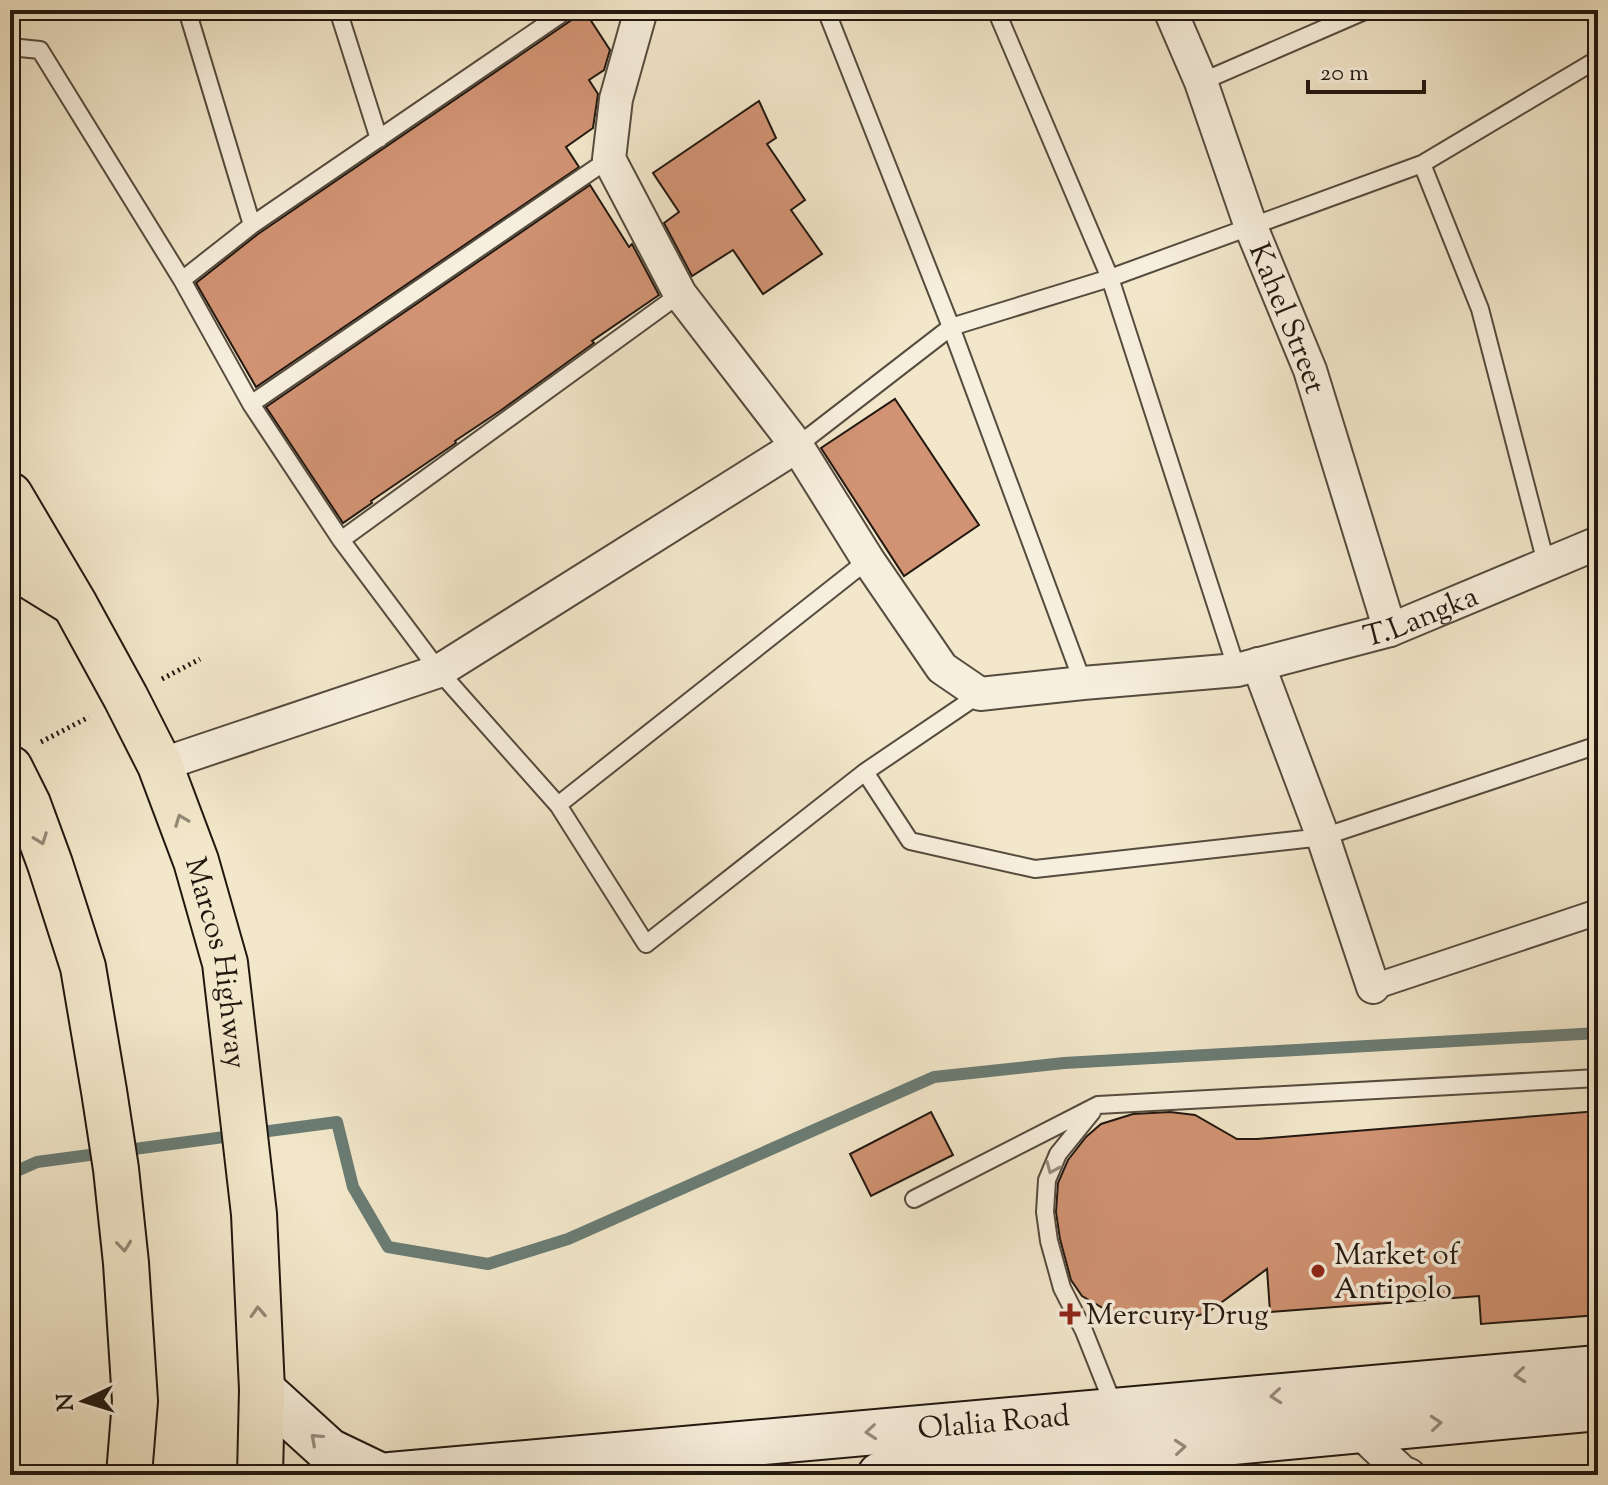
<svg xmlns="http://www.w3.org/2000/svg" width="1608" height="1485" font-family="'Sorts Mill Goudy',serif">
	<rect width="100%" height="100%" fill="#f2e7ca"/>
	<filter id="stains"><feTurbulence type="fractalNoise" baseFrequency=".0025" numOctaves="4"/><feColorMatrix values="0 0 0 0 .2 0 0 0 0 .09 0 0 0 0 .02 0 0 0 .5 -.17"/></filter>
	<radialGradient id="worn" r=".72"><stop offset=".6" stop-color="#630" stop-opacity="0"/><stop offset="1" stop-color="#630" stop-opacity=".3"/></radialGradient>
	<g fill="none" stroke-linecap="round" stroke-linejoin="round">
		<path stroke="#6a7c74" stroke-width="12" d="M 10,1174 L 37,1162 L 337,1122 L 353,1187 L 388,1247 L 488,1264 L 568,1239 L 934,1077 L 1064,1063 L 1598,1033"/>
	</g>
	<path fill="#d19373" stroke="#21170f" stroke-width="2" d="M 578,10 L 584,10 L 610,50 L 604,70 L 589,80 L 598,94 L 593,128 L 566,147 L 579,167 L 256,387 L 196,283 L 258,234 L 573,19 Z
		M 759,101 L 776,138 L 767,144 L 805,200 L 791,210 L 822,254 L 763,294 L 733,250 L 692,276 L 664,223 L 679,212 L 653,173 Z
		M 590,185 L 629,247 L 632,244 L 659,295 L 592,341 L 594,343 L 500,411 L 455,441 L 456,443 L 371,501 L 372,503 L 343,523 L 266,407 Z
		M 895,399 L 979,525 L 904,576 L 821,448 Z
		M 1598,1111 L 1598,1315 L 1481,1324 L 1479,1296 L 1270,1312 L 1267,1269 L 1207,1313 L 1162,1325 L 1122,1319 L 1082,1296 L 1071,1280 L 1060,1239 L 1056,1212 L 1058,1183 L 1068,1160 L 1086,1137 L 1101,1124 L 1133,1114 L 1170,1112 L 1195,1115 L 1237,1139 L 1257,1139 Z
		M 931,1112 L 953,1155 L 871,1196 L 850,1154 Z"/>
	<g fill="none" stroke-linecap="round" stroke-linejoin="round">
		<g stroke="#554b3e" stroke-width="20">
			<path id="service" d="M 187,10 L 252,225
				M 338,10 L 379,139
				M 826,10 L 951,327 L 1083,683
				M 996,10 L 1110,278 L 1237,670
				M 10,47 L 40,50 L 182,280 L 251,404 L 341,540 L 439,671 L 558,805 L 646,944 L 865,772 L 980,694
				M 1201,82 L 1367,10
				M 1422,164 L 1480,309 L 1546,563
				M 182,280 L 252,225 L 567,10
				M 251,404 L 609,159
				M 797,446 L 951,327 L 1110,278 L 1422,164 L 1598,59
				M 341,540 L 680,294
				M 865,772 L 910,841 L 1035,869 L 1323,837 L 1598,745
				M 558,805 L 868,560
				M 1092,1112 L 1058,1154 L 1047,1180 L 1045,1212 L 1049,1241 L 1062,1288 L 1084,1331 L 1115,1409
				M 914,1199 L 1098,1105 L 1598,1078"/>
		</g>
		<g stroke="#554b3e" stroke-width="28">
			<path id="pedestrian" d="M 1373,987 L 1598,912"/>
		</g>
		<g stroke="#554b3e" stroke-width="36">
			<g id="minor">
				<path id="s1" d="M 641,10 L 616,99 L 609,159 L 680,294 L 797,446 L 868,560 L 942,668 L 980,694 L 1083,683 L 1237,670 L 1390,630 L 1598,543"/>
				<path id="s2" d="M 1170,10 L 1201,82 L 1251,227 L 1310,370 L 1390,630"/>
				<path d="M 1258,664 L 1323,837 L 1373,987"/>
				<path d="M 160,765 L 439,671 L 797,446"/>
				<path d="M 1357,1417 L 1359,1431 L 1402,1472 L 1409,1475"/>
			</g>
		</g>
		<g stroke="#21170f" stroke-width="48">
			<g id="secondary">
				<path d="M 262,1390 L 329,1451 L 379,1475"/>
				<path id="s3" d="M 390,1475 L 1598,1368"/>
				<path d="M 880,1475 L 1598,1408"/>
			</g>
		</g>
		<g stroke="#21170f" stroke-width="48">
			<g id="primary">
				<path id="s4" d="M 10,495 L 75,605 L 126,698 L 160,765 L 196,861 L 225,963 L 254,1214 L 262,1390 L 260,1475"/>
				<path d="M 10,564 L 70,601"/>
				<path d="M 10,768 L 28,804 L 50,864 L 83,967 L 104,1091 L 116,1169 L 126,1263 L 135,1401 L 129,1475"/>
			</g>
		</g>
		<path stroke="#21170f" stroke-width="5" stroke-dasharray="2 4" stroke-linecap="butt" d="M 162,679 L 200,659
			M 41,742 L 89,717"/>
		<use href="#service" stroke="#f7efdd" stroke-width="16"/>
		<use href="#pedestrian" stroke="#f7efdd" stroke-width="24"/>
		<use href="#minor" stroke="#f7efdd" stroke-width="32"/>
		<use href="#secondary" stroke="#f7efdd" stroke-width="44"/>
		<use href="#primary" stroke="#f2e7ca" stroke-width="44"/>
	</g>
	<defs><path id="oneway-chevron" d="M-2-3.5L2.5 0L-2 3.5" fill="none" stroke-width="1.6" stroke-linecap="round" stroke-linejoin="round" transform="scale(2)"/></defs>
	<g stroke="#948976">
		<use href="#oneway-chevron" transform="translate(181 820) rotate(-111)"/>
		<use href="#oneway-chevron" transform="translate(41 839) rotate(70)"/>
		<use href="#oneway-chevron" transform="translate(124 1246) rotate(84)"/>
		<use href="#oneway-chevron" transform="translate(258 1312) rotate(-93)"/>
	</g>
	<g stroke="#978e80">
		<use href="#oneway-chevron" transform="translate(1052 1168) rotate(113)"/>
		<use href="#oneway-chevron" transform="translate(1520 1375) rotate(175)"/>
		<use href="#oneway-chevron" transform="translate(1276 1396) rotate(175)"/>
		<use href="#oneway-chevron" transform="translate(1436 1423) rotate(-5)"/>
		<use href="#oneway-chevron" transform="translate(871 1432) rotate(175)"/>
		<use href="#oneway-chevron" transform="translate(316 1439) rotate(-138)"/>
		<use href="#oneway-chevron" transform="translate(1180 1447) rotate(-5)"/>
	</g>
	<g fill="#8f2418" stroke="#f7efdd" stroke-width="3">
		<circle cx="1318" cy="1271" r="8"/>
		<path d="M1066 1302h8v8h8v8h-8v8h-8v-8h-8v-8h8z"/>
	</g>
	<g text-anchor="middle" stroke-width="7" stroke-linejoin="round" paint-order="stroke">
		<g font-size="30" fill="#21170f" stroke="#f7efdd">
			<text dy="10" stroke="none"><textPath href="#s2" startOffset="330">Kahel Street</textPath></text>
			<text dy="10" stroke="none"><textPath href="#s1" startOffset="1258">T.Langka</textPath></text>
			<text dy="10" stroke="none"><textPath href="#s4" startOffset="516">Marcos Highway</textPath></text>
			<text dy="10" stroke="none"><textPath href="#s3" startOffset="606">Olalia Road</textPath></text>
		</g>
		<g font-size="30" fill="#21170f" stroke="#f7efdd" text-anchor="start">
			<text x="1334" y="1264">Market of<tspan x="1334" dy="34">Antipolo</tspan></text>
			<text x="1086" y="1324">Mercury Drug</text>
		</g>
	</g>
	<rect width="1608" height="1485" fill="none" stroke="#f2e7ca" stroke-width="40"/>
	<rect x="12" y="12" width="1584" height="1461" fill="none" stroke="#21170f" stroke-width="4"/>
	<rect x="20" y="20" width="1568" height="1445" fill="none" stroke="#21170f" stroke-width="2"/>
	<g transform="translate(84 1401) rotate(266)" stroke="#f7efdd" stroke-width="6" paint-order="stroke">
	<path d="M0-6L14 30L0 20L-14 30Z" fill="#21170f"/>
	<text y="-12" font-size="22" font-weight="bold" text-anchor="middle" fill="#21170f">N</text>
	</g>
	<path d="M1308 80v12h116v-12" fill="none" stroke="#21170f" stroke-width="4"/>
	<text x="1320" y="80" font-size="24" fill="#21170f" stroke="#f7efdd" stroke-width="6" paint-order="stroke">20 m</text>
	<rect width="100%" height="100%" filter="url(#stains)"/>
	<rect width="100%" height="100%" fill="url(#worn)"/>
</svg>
